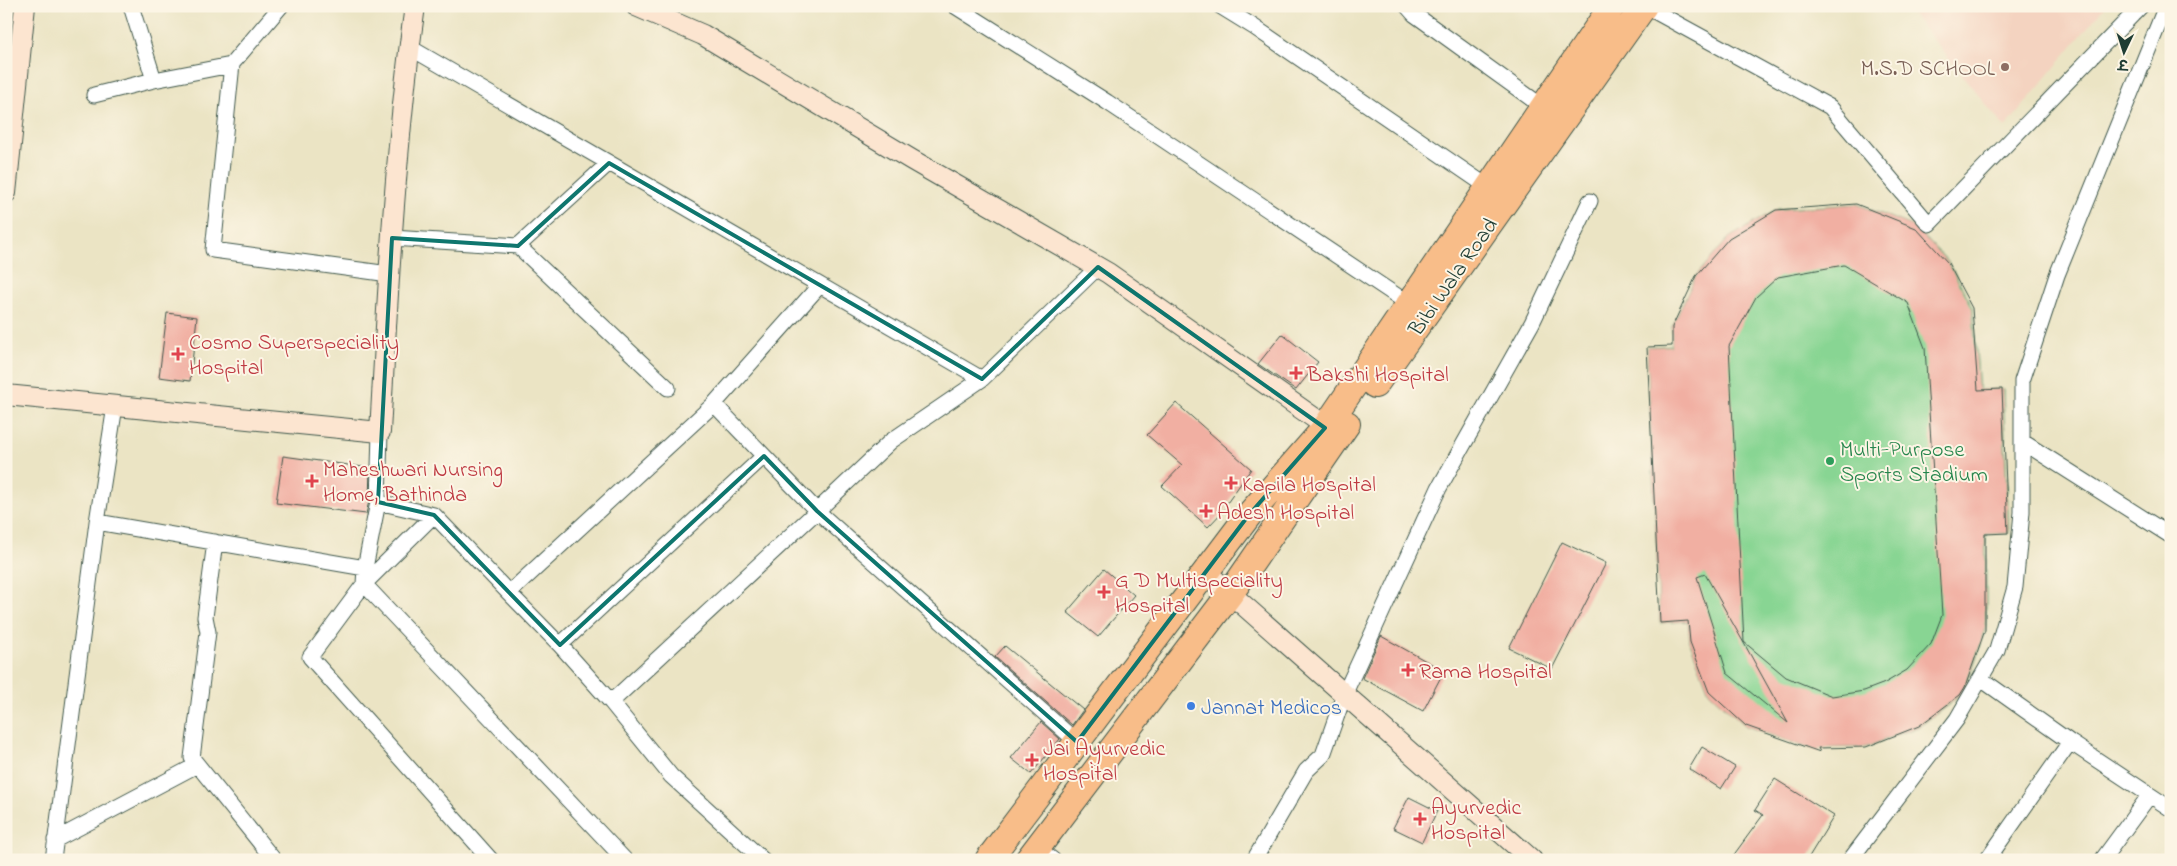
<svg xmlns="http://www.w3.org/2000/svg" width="2177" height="866" font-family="'Indie Flower','Playpen Sans Deva',sans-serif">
	<rect width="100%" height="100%" fill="#fcf5e5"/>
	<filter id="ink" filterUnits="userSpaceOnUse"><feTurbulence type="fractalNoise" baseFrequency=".02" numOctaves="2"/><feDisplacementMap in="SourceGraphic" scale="10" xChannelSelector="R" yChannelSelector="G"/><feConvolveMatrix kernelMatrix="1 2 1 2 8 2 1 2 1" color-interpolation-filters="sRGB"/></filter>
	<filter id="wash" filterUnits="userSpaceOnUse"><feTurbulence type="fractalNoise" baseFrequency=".0096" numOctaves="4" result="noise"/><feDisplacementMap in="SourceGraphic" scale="20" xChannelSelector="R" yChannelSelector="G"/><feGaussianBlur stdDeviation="1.12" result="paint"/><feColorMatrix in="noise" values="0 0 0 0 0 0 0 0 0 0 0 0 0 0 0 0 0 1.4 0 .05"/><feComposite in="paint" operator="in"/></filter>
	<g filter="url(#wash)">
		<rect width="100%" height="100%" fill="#ebe4c4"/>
		<path fill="#f4d3c0" d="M 1906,6 L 2105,6 L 2005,128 Z"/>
		<path fill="#88d593" stroke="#548964" d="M 1857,204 L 1916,228 L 1949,263 L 1973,307 L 1979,390 L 2003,389 L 2009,533 L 1986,534 L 1986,630 L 1964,693 L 1920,726 L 1867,747 L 1809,748 L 1746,726 L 1709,692 L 1690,642 L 1688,621 L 1660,623 L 1647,347 L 1672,345 L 1672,327 L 1696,276 L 1729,238 L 1777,209 Z"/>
		<g id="blocks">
			<path fill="#f1afa2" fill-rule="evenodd" d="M 1856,204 L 1916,228 L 1948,263 L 1972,308 L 1978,390 L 2002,389 L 2008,533 L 1985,534 L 1985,630 L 1965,687 L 1960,695 L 1919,726 L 1866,747 L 1818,748 L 1820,752 L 1746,726 L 1709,692 L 1690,642 L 1688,621 L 1660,623 L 1647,347 L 1672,346 L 1672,327 L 1696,276 L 1729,238 L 1776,210 ZM 1844,265 L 1908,303 L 1925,348 L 1942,615 L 1931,644 L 1907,670 L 1885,683 L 1864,691 L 1832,696 L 1786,677 L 1744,642 L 1729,346 L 1756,297 L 1778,277 ZM 1705,574 L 1745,645 L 1788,723 L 1727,673 L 1697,577 Z
				M 167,313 L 197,317 L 190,381 L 159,377 Z
				M 1282,334 L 1318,362 L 1296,390 L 1258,364 Z
				M 1176,403 L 1251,469 L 1225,506 L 1226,508 L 1208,527 L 1162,486 L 1182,465 L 1147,435 Z
				M 283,456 L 370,468 L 369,501 L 366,514 L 276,503 Z
				M 1562,542 L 1606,563 L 1552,669 L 1509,648 Z
				M 1104,569 L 1134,595 L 1098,637 L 1067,612 Z
				M 1381,636 L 1444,671 L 1423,711 L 1362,678 Z
				M 1005,646 L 1083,710 L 1072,725 L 995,657 Z
				M 1041,722 L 1060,739 L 1031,774 L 1011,758 Z
				M 1702,747 L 1735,767 L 1721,789 L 1689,769 Z
				M 1775,779 L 1834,816 L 1807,860 L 1730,860 L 1763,815 L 1755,810 Z
				M 1409,797 L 1437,811 L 1422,842 L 1393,828 Z"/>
		</g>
	</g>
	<g filter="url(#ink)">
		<use href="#blocks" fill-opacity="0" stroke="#3e564a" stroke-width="1"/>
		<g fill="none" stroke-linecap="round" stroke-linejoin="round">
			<g stroke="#3e564a" stroke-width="17">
				<path id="street" d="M 131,6 L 154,80
					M 955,6 L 1107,102 L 1409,304
					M 1220,6 L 1254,27 L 1488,187
					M 1407,6 L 1414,14 L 1543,107
					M 1645,6 L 1830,107 L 1929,224 L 2141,6
					M 232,64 L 213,250 L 389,274
					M 94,95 L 154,80 L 231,65 L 281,6
					M 392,238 L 518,246 L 609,163
					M 518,246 L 668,388
					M 982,379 L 1098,267
					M 714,404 L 820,285
					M 380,432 L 378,502 L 434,515 L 509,593 L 714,404 L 817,511 L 891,441 L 982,379 L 409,47
					M 2023,442 L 2171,536
					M 378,502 L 365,568 L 364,584 L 625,860
					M 434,515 L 364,584 L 310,657 L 491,860
					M 97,522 L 365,568
					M 215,542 L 205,617 L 208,632 L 192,758 L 274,860
					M 509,593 L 560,645 L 611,702 L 671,776 L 763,860
					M 560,645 L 764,456
					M 1981,679 L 2070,742 L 2171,809
					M 611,702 L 817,511 L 1077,742
					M 55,840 L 197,765
					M 1037,848 L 1053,860
					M 53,860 L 97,522 L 115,406
					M 1254,860 L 1306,771 L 1323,755 L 1344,695 L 1439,488 L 1532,323 L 1590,201
					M 1850,860 L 1957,719 L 1997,650 L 2015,587 L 2022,512 L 2022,381 L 2057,275 L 2166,6
					M 1987,860 L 2070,742
					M 2102,860 L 2149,796"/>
			</g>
			<g stroke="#3e564a" stroke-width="22">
				<path id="secondary" d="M 636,6 L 703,35 L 912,160 L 1108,273 L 1337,434
					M 6,193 L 25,6
					M 6,395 L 380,432 C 388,290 395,147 415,6
					M 1206,572 L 1532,860"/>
			</g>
			<g stroke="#3e564a" stroke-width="28">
				<path id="highway" d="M 1375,385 L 1644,6
					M 988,860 L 1248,516 L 1325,428 L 1612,6
					M 1028,860 L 1230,594 L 1347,424"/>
			</g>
			<use href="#street" stroke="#fff" stroke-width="15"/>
			<use href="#secondary" stroke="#fce5d0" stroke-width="20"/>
			<use href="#highway" stroke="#f8bd89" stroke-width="26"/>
		</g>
	</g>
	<path fill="none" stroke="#0f766e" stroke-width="4" stroke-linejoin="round" d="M 609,163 L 982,379 L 1098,267 L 1325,428 L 1248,516 L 1077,742 L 817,511 L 764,456 L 560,645 L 434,515 L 378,502 L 392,238 L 518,246 Z"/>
	<circle fill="#8d6e63" stroke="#fcf5e5" stroke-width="2" cx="2005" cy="67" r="5"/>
	<g fill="#e0444e" stroke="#fcf5e5" stroke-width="2">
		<path d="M175.5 346.5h5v5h5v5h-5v5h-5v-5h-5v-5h5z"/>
		<path d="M1293.5 365.5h5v5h5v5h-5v5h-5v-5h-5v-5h5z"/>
		<path d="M309.5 473.5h5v5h5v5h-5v5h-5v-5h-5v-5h5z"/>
		<path d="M1228.5 475.5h5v5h5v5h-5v5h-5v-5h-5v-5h5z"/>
		<path d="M1203.5 503.5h5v5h5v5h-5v5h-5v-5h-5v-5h5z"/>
		<path d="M1101.5 584.5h5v5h5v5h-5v5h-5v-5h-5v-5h5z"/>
		<path d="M1405.5 662.5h5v5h5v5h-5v5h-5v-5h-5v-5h5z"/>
		<path d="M1029.5 752.5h5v5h5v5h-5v5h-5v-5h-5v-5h5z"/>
		<path d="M1417.5 811.5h5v5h5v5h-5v5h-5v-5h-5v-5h5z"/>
	</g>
	<circle fill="#2e9e5b" stroke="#fcf5e5" stroke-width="2" cx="1830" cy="461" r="5"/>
	<circle fill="#3f7fe0" stroke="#fcf5e5" stroke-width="2" cx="1191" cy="706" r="5"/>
	<g text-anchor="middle" stroke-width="4" stroke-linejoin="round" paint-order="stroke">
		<g font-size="22" fill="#785e54" stroke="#fcf5e5" text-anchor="end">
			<text x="1995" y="75">M.S.D SCHOOL</text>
		</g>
		<g font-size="22" fill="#1f3d34" stroke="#fcf5e5">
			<text transform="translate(1452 276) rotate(-55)" y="8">Bibi Wala Road</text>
		</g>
		<g font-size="22" fill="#be3a42" stroke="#fcf5e5" text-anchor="start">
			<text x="189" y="349">Cosmo Superspeciality<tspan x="189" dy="25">Hospital</tspan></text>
			<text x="1307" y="381">Bakshi Hospital</text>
			<text x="323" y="476">Maheshwari Nursing<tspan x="323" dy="25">Home, Bathinda</tspan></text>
			<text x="1242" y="491">Kapila Hospital</text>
			<text x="1217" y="519">Adesh Hospital</text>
			<text x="1115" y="587">G D Multispeciality<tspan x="1115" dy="25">Hospital</tspan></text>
			<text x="1419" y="678">Rama Hospital</text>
			<text x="1043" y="755">Jai Ayurvedic<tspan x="1043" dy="25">Hospital</tspan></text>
			<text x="1431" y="814">Ayurvedic<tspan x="1431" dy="25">Hospital</tspan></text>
		</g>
		<g font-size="22" fill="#27864d" stroke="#fcf5e5" text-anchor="start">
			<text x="1840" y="456">Multi-Purpose<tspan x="1840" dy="25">Sports Stadium</tspan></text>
		</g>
		<g font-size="22" fill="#366cbe" stroke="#fcf5e5" text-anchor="start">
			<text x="1201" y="714">Jannat Medicos</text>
		</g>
	</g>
	<rect width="2177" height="866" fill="none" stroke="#fcf5e5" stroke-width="25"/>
	<g transform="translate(2124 52) rotate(184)" stroke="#fcf5e5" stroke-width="4" paint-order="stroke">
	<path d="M0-4L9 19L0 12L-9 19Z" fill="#1f3d34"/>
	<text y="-8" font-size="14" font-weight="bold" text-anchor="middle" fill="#1f3d34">उ</text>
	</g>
</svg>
